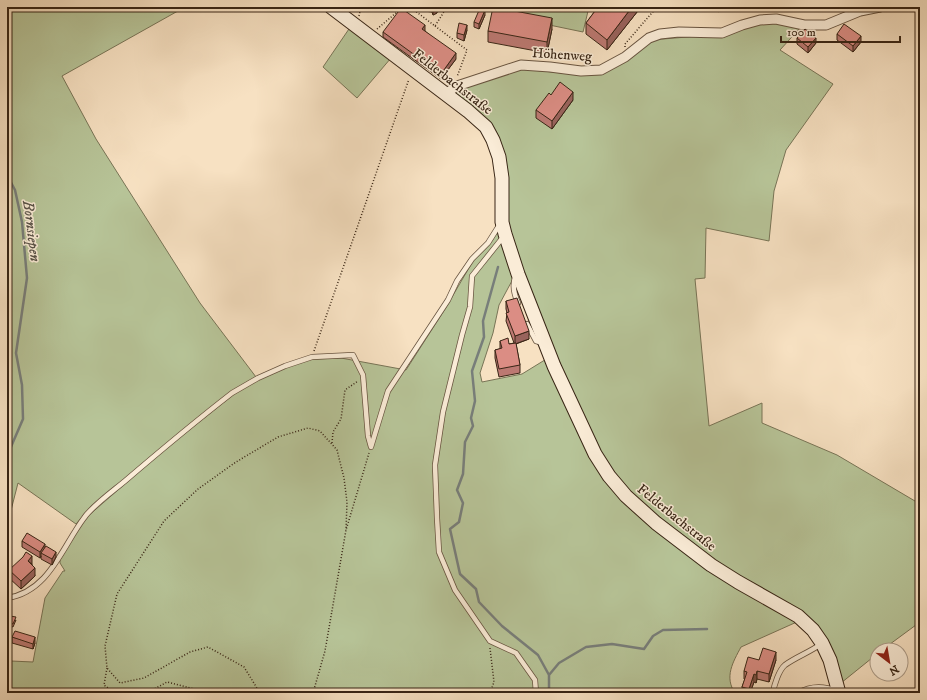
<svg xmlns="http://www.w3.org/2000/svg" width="927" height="700" font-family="'IM FELL DW Pica',serif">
	<rect width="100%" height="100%" fill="#f7e1c2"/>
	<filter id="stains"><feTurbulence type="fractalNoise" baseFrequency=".005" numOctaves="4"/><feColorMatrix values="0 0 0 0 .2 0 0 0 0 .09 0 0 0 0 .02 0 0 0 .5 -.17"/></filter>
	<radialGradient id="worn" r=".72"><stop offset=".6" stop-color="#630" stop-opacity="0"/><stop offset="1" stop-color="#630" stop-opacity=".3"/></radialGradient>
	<path fill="#b7c498" stroke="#787456" d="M 7,7 L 185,7 L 62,76 L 96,139 L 200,303 L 256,377 L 232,391 L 85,514 L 76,524 L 18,483 L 7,526 Z
		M 508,7 L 589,7 L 583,32 L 506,16 Z
		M 776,20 L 800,28 L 780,50 L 833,84 L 786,150 L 774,191 L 769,241 L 706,228 L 705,278 L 695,279 L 709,426 L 762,403 L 762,423 L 837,455 L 920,504 L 920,622 L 882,650 L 877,650 L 877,654 L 841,683 L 820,632 L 744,583 L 637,501 L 599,454 L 559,369 L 506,224 L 501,145 L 456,97 L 456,91 L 522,69 L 583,75 L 651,40 L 699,36 Z
		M 351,26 L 391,58 L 357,98 L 323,67 Z
		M 499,230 L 514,277 L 499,305 L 493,333 L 480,373 L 482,382 L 522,374 L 548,358 L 622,497 L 799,621 L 741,647 C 733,662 724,677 735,693 L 7,693 L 7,657 L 11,661 L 33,662 L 45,598 L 63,571 L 65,571 L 60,563 L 60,560 L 80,526 L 88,516 L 164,450 L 233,395 L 249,384 L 292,365 L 312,359 L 341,358 L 406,370 L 445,309 L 473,261 L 489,244 Z"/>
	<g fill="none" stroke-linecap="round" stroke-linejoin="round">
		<path stroke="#787e7a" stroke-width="2.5" d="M 7,175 L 15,190 L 22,222 L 27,278 L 16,353 L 22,385 L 23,419 L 7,456
			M 498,267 L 483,321 L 484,337 L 472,371 L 475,401 L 471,418 L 473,426 L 465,442 L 463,474 L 457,490 L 463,503 L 459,522 L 450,529 L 460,574 L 476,589 L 479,602 L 502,626 L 538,655 L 549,675 L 549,693
			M 549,675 L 559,663 L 586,647 L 612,644 L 644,649 L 653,636 L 663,630 L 707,629"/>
		<g stroke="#685440" stroke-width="6">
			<path id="lane" d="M 504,236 L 472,276 L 470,307 L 462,335 L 443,412 L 435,465 L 437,518 L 439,552 L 455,590 L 490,641 L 516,653 L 535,680 L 536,693
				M 516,275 C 512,283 514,294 518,303
				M 527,324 L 536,341 L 543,343
				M 7,598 C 49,592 62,547 84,518 C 92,506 113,491 125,481 C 160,451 196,421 232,393 L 258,378 L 285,366 L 312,357 L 353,355 L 363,375 L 368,436 L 371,447 L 388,391 L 448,300 L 457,281 L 472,259 L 488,243 L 500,224
				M 773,693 C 774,685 779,670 785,665 C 796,657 810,652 821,644
				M 798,693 C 810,686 824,686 837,691"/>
		</g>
		<g stroke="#685440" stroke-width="11">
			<path id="street" d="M 445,94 L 457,86 L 521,65 L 550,67 L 581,71 L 601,70 L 625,57 L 649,38 L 660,34 L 679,32 L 722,33 L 742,25 L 760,20 L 776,19 L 804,25 L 826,25 L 860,11 L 880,7"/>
		</g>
		<g stroke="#382515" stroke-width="15">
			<path id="secondary" d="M 331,7 L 468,111 L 486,127 L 493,140 L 499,157 L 502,178 L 502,222 L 505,234 L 518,274 L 554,366 L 595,454 L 609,476 L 626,496 L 656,523 L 711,565 L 738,582 L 798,616 L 813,630 L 822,643 L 830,660 L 839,693"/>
		</g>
		<path stroke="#382515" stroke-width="1.5" stroke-dasharray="1 2" stroke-linecap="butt" d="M 413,7 L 414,10 L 435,26 L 447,7
			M 359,16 L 361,7
			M 435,26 L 467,50 L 457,77
			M 377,29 L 403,7
			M 625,47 L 625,44 L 657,7
			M 314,351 L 409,79
			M 332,443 L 333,432 L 341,419 L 345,390 L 358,381
			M 107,668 L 104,685 L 115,693
			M 147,693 L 167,682 L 194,689 L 198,693
			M 260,693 L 244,667 L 208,647 L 190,652 L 144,678 L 120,683 L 107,668 L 105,646 L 117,594 L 164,521 L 198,489 L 236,462 L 278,437 L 308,428 L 320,431 L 337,450 L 344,478 L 347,502 L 346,530
			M 313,693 L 325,651 L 346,530 L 369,453
			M 490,693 L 494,682 L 490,648"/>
		<use href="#lane" stroke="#faecd7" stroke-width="4.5"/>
		<use href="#street" stroke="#faecd7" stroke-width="9"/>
		<use href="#secondary" stroke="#faecd7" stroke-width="13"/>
	</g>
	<path fill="#bc7972" stroke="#382515" d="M 418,7 L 440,7 L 437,9 L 437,13 L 433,15 L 432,12 L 424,11 L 420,9 Z
		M 454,7 L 475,7 L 474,10 Z
		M 598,7 L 641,7 L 607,50 L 586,34 L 586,23 Z
		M 713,7 L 722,7 L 719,12 Z
		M 485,15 L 479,29 L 474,27 L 474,22 Z
		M 552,29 L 547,53 L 488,42 L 488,31 Z
		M 425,30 L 425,31 L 456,59 L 441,79 L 383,37 L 383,32 Z
		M 467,30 L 464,41 L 457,38 L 457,33 Z
		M 837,34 L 861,42 L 853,52 L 837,40 Z
		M 797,38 L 816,43 L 808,53 L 797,44 Z
		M 573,100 L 552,129 L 536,118 L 536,110 Z
		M 506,301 L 529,339 L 516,344 L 520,365 L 520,373 L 499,377 L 495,358 L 495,350 L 500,349 L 500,341 L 509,344 L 514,343 L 506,321 L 507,313 L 506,309 Z
		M 22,541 L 45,547 L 56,557 L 52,565 L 41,559 L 41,556 L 40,558 L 22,547 Z
		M 32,564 L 35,576 L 21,589 L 9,578 L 9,570 Z
		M 16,620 L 13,627 L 8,625 L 8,622 Z
		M 12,637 L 35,643 L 33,649 L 12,643 Z
		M 759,660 L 776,660 L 769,682 L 757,679 L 756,683 L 754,682 L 750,693 L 742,693 L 742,687 L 745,679 L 744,679 L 744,671 Z"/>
	<path fill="#99635c" stroke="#382515" d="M 433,7 L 440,7 L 437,9 L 437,13 L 433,15 Z
		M 632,7 L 641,7 L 607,50 L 607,40 Z
		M 719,7 L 722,7 L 719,12 Z
		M 485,10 L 485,15 L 479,29 L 479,24 Z
		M 552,18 L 552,29 L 547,53 L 547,42 Z
		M 425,25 L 425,30 L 422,34 L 422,29 Z
		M 467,25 L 467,30 L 464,41 L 464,35 Z
		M 861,36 L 861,42 L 853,52 L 853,46 Z
		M 816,38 L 816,43 L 808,53 L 808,47 Z
		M 456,53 L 456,59 L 441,79 L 441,74 Z
		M 573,92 L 573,100 L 552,129 L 552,121 Z
		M 529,331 L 529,339 L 515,344 L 515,336 Z
		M 45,544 L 45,549 L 41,553 L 41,556 L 40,558 L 40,552 Z
		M 56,552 L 56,557 L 52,565 L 52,559 Z
		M 32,556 L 32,564 L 28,561 Z
		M 35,568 L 35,576 L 21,589 L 21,581 Z
		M 35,637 L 35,643 L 33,649 L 33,644 Z
		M 776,652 L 776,660 L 769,682 L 769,674 Z
		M 757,671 L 757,679 L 756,683 L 756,675 Z
		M 754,674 L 754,682 L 750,693 L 749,693 L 749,689 Z"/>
	<path fill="#db8d84" stroke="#382515" d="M 493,7 L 552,18 L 547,42 L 488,31 Z
		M 598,7 L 632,7 L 607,40 L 586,23 Z
		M 401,8 L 425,25 L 422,29 L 456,53 L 441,74 L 383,32 Z
		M 480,8 L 485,10 L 479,24 L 474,22 Z
		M 459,23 L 467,25 L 464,35 L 457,33 Z
		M 844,24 L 861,36 L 853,46 L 837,34 Z
		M 805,29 L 816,38 L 808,47 L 797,38 Z
		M 560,82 L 573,92 L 552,121 L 536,110 L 549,93 L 551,95 Z
		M 517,298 L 529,331 L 515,336 L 506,313 L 509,312 L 506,301 Z
		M 508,338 L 509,344 L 516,343 L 520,365 L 499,369 L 495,350 L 502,348 L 500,341 Z
		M 27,533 L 45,544 L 40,552 L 22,541 Z
		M 46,546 L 56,552 L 52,559 L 41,553 Z
		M 26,552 L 32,556 L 28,561 L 35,568 L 21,581 L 9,570 L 23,557 Z
		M 10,616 L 16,617 L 13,624 L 8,622 Z
		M 15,631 L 35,637 L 33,644 L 12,637 Z
		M 763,648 L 776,652 L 769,674 L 757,671 L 756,675 L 754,674 L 749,689 L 742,687 L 747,672 L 744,671 L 748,657 L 759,660 Z"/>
	<g text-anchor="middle" stroke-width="3" stroke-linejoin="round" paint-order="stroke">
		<g font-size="14" fill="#382515" stroke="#faecd7">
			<text transform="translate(562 54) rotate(4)" y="5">Höhenweg</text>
			<text transform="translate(453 81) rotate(38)" y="5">Felderbachstraße</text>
			<text transform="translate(677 517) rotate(39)" y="5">Felderbachstraße</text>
		</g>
		<g font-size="15" font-style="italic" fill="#585248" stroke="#faecd7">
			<text transform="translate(32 231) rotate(83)" y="5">Bornsiepen</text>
		</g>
	</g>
	<rect width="927" height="700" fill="none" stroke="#f7e1c2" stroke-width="24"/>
	<rect x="8" y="8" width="911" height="684" fill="none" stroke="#382515" stroke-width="2"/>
	<rect x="12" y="12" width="903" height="676" fill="none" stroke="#382515"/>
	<g transform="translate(889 662) rotate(149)"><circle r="19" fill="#faecd7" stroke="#ac9c89"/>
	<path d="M0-3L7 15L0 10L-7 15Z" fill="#8f2418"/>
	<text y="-6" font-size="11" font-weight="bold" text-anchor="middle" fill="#382515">N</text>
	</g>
	<path d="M781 36v6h119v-6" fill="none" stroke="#382515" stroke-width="2"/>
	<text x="787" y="36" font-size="12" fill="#382515" stroke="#faecd7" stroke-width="3" paint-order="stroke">100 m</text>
	<rect width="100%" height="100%" filter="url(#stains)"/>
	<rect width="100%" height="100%" fill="url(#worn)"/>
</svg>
